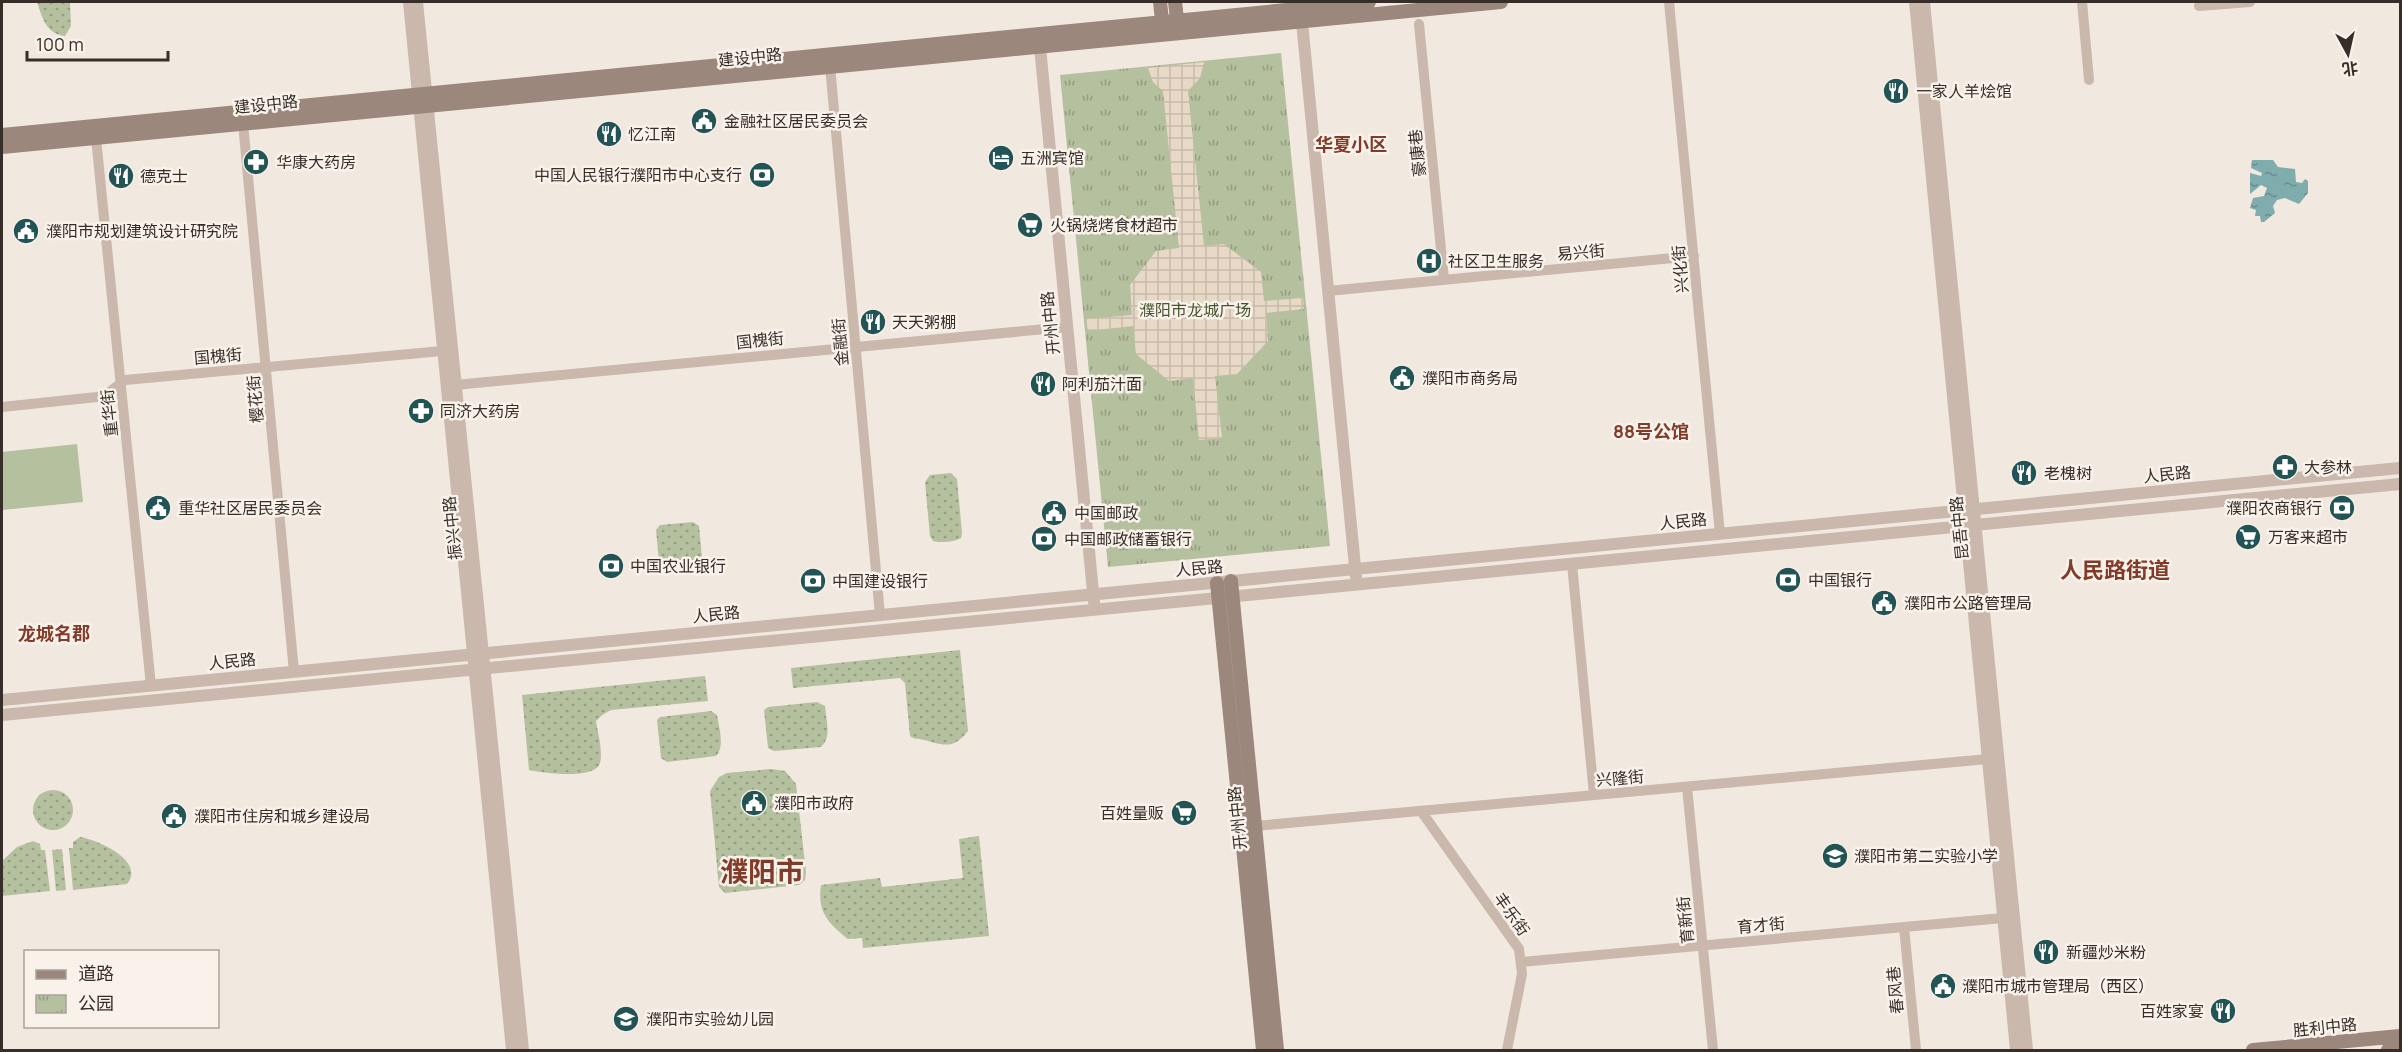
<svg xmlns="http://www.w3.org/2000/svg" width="2402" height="1052" font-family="Manrope,'Noto Sans SC',sans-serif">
	<defs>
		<pattern id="grass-dots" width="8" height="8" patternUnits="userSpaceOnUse" patternTransform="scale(1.5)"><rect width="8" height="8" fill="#b5c09f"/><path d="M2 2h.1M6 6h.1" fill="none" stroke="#949c82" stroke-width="1.8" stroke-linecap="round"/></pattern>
		<pattern id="park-tufts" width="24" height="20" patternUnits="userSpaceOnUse" patternTransform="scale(1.5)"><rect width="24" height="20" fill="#b5c09f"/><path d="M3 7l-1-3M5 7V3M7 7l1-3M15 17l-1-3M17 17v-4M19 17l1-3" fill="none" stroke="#949c82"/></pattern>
		<pattern id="plaza-grid" width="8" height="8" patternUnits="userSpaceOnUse" patternTransform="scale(1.5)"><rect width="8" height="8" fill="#e8d9c7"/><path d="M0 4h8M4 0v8" fill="none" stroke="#c8bbab"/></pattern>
		<pattern id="water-ripples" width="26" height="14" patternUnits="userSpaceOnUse" patternTransform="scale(1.5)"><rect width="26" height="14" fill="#7facad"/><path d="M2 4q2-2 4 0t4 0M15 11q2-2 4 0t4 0" fill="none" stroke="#698c8d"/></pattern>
	</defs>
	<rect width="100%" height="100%" fill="#f1e8df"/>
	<path fill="url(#grass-dots)" d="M 37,2 L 70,2 L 71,26 L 65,36 C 46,34 42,17 37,2 Z
		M 951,473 L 957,479 L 962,533 L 961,538 C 954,542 941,543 933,541 L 930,536 L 925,482 L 930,475 Z
		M 693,522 L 699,526 L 702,558 L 697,562 L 665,565 L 659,561 L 656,530 L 660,525 Z
		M 960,650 L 968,731 C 953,750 944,745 924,740 C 917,738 915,740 910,736 L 905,683 L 900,678 L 793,688 L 791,668 Z
		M 705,676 L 708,701 L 611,710 L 602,715 L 596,721 C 598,733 603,752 600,763 C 595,780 543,773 529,770 L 522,695 Z
		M 817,702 L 825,706 C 826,720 832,737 821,747 L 774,751 L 768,748 L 764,710 L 768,707 Z
		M 711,711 L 717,715 C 719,727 725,747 716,756 L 667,762 L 661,758 L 657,720 L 660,717 Z
		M 771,769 L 785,771 L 796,784 L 806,872 L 805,880 L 799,885 L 725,893 L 719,887 L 710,791 L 719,777 L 727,773 Z
		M33 810a20 20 0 1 1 40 0a20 20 0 1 1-40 0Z
		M 979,836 L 989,936 L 863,948 L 862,938 L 848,939 C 828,923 817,912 821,885 L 880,878 L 882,887 L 963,878 L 959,839 Z
		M 80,837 C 98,840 146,861 127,884 L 73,890 L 69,848 L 73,848 L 73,842 Z
		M 33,841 L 40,844 L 41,850 L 45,850 L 50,891 L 2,896 L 2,861 L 17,847 Z
		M 62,849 L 66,890 L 56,891 L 52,850 Z"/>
	<path fill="url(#park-tufts)" d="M 1281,53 L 1330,546 L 1108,567 L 1060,75 Z"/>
	<path fill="#b5c09f" d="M 77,444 L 83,502 L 2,510 L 2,452 Z"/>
	<path fill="url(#plaza-grid)" d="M 1204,62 L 1200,78 L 1188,91 L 1204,246 L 1224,244 L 1261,272 L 1264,301 L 1303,298 L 1304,309 L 1266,313 L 1268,341 L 1237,374 L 1215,376 L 1222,438 L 1199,440 L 1193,378 L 1169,381 L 1136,354 L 1133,326 L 1088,331 L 1086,319 L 1132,315 L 1130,285 L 1156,251 L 1179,248 L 1163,91 L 1153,82 L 1148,68 Z"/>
	<path fill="url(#water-ripples)" d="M 2252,160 L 2273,160 L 2278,167 L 2295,169 L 2296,182 L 2302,183 L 2305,179 L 2308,181 L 2308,193 L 2299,204 L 2285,198 L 2277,200 L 2273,206 L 2275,213 L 2264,222 L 2261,222 L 2260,216 L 2255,216 L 2256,210 L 2250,208 L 2253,198 L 2264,196 L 2267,188 L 2261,185 L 2250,194 L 2250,173 L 2261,176 L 2262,173 L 2251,168 Z"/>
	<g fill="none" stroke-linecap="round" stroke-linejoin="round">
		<path stroke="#c9b8ab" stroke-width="10" d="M 1669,2 L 1720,534
			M 2082,2 L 2089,80
			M 2199,6 L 2250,2
			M 1419,24 L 1444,280
			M 830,66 L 880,615
			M 243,123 L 294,672
			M 96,138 L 151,686
			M 1328,291 L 1694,256
			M 455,385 L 1067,327
			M 2,407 L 97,397 L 107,394 L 125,380 L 442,351
			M 1572,564 L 1594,795
			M 1687,787 L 1713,1050
			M 1421,811 L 1519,949 L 1522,974 L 1507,1050
			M 1255,826 L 1988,759
			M 1904,927 L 1916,1050
			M 1522,962 L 2003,918"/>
		<path stroke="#c9b8ab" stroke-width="12" d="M 409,2 L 512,1050
			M 417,2 L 523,1050
			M 1915,2 L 2016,1050
			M 1924,2 L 2027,1050
			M 1301,12 L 1356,577
			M 1039,37 L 1094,602
			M 2,700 L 2400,468
			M 2,715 L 2400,484"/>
		<path stroke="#9c877c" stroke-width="14" d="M 1160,2 L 1163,29
			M 1175,2 L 1178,27
			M 2,135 L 1369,2
			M 2,147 L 1501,2
			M 1231,581 L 1277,1050
			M 1217,583 L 1263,1050
			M 2253,1050 L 2400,1036
			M 2388,1050 L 2400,1049"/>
	</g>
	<defs>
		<g id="restaurant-disc" transform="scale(1.35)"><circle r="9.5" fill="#225456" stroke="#f9f2eb"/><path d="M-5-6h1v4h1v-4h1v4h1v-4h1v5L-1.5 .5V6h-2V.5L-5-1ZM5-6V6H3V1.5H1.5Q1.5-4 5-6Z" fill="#fff"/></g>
		<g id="civic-disc" transform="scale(1.35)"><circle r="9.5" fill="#225456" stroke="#f9f2eb"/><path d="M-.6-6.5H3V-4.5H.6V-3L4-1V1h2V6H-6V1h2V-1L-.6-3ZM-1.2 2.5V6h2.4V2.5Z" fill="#fff"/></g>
		<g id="hotel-disc" transform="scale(1.35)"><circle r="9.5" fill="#225456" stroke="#f9f2eb"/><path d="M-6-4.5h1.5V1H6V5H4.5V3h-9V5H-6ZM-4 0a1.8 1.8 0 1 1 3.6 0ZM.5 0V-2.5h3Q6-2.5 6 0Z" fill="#fff"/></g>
		<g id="pharmacy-disc" transform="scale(1.35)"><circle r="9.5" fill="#225456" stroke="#f9f2eb"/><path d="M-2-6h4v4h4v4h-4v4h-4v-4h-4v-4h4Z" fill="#fff"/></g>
		<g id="bank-disc" transform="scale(1.35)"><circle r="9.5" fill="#225456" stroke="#f9f2eb"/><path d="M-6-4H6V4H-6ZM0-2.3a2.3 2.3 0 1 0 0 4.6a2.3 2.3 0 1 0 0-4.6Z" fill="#fff"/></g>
		<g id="supermarket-disc" transform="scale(1.35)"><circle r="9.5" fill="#225456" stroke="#f9f2eb"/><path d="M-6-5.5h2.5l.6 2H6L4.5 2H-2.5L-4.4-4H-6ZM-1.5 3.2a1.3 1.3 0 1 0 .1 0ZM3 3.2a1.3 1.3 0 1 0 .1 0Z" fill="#fff"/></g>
		<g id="hospital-disc" transform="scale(1.35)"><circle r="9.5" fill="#225456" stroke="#f9f2eb"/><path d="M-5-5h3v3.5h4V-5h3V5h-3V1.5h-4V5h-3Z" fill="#fff"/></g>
		<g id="school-disc" transform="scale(1.35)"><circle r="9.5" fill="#225456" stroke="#f9f2eb"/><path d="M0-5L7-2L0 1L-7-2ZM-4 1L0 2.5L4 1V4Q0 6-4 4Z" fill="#fff"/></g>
	</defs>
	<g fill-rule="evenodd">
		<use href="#restaurant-disc" x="1896" y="91"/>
		<use href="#civic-disc" x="704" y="121"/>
		<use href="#restaurant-disc" x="609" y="134"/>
		<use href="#hotel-disc" x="1001" y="158"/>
		<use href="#pharmacy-disc" x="256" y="162"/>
		<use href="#bank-disc" x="762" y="175"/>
		<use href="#restaurant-disc" x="121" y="176"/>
		<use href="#supermarket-disc" x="1030" y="225"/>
		<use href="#civic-disc" x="26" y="231"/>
		<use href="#hospital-disc" x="1429" y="261"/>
		<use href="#restaurant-disc" x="873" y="322"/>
		<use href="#civic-disc" x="1402" y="378"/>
		<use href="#restaurant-disc" x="1043" y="384"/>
		<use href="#pharmacy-disc" x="421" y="411"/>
		<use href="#pharmacy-disc" x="2285" y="467"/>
		<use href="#restaurant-disc" x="2024" y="473"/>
		<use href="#civic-disc" x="158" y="508"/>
		<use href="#bank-disc" x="2342" y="508"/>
		<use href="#civic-disc" x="1054" y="513"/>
		<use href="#supermarket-disc" x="2248" y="537"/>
		<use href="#bank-disc" x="1044" y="539"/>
		<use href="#bank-disc" x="611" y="566"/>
		<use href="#bank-disc" x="1788" y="580"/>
		<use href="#bank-disc" x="813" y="581"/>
		<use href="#civic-disc" x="1884" y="603"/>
		<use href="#civic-disc" x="754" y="803"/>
		<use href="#supermarket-disc" x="1184" y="813"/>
		<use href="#civic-disc" x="174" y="816"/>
		<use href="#school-disc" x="1835" y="856"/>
		<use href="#restaurant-disc" x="2046" y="952"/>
		<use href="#civic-disc" x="1943" y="986"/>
		<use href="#restaurant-disc" x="2223" y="1011"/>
		<use href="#school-disc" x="626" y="1019"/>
	</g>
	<g text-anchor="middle" stroke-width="5" stroke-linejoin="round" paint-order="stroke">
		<g font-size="16" fill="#372e2a" stroke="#f9f2eb">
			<text transform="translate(750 57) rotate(-6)" y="6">建设中路</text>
			<text transform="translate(266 104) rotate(-6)" y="6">建设中路</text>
			<text transform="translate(1417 153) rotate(-96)" y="6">豪康巷</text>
			<text transform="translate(1581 252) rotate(-5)" y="6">易兴街</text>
			<text transform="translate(1680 269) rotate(-95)" y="6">兴化街</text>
			<text transform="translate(1050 323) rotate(-96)" y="6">开州中路</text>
			<text transform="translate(760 340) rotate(-6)" y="6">国槐街</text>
			<text transform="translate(840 342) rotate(-95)" y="6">金融街</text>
			<text transform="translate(218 356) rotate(-5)" y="6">国槐街</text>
			<text transform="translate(255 399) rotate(-95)" y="6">樱花街</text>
			<text transform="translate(109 413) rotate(-96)" y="6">重华街</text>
			<text transform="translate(2167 474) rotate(-6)" y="6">人民路</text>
			<text transform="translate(1683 521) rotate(-6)" y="6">人民路</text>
			<text transform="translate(452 528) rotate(-96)" y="6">振兴中路</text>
			<text transform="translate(1959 528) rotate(-96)" y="6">昆吾中路</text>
			<text transform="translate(1199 568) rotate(-5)" y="6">人民路</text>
			<text transform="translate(716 614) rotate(-6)" y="6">人民路</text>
			<text transform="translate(232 661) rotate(-6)" y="6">人民路</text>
			<text transform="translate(1620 778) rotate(-5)" y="6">兴隆街</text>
			<text transform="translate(1237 818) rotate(-96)" y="6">开州中路</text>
			<text transform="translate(1512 914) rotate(55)" y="6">丰乐街</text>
			<text transform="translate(1685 920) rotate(-96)" y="6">育新街</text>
			<text transform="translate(1761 925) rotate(-5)" y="6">育才街</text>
			<text transform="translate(1895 990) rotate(-95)" y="6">春风巷</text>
			<text transform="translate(2325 1027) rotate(-6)" y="6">胜利中路</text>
		</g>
		<g font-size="16" fill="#372e2a" stroke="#f9f2eb" text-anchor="start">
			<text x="1916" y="97">一家人羊烩馆</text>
			<text x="724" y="127">金融社区居民委员会</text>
			<text x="628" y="140">忆江南</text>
			<text x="1020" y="164">五洲宾馆</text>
			<text x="276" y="168">华康大药房</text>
			<text x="742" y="181" text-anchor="end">中国人民银行濮阳市中心支行</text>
			<text x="140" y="182">德克士</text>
			<text x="1050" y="231">火锅烧烤食材超市</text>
			<text x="46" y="237">濮阳市规划建筑设计研究院</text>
			<text x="1448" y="267">社区卫生服务</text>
			<text x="892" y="328">天天粥棚</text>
			<text x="1422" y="384">濮阳市商务局</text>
			<text x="1062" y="390">阿利茄汁面</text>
			<text x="440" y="417">同济大药房</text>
			<text x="2304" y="473">大参林</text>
			<text x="2044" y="479">老槐树</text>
			<text x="178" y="514">重华社区居民委员会</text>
			<text x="2322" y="514" text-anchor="end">濮阳农商银行</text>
			<text x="1074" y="519">中国邮政</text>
			<text x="2268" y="543">万客来超市</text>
			<text x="1064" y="545">中国邮政储蓄银行</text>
			<text x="630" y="572">中国农业银行</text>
			<text x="1808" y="586">中国银行</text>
			<text x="832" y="587">中国建设银行</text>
			<text x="1904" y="609">濮阳市公路管理局</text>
			<text x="774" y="809">濮阳市政府</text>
			<text x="1164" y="819" text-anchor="end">百姓量贩</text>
			<text x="194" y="822">濮阳市住房和城乡建设局</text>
			<text x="1854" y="862">濮阳市第二实验小学</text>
			<text x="2066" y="958">新疆炒米粉</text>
			<text x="1962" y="992">濮阳市城市管理局（西区）</text>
			<text x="2204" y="1017" text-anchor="end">百姓家宴</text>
			<text x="646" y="1025">濮阳市实验幼儿园</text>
		</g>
		<g font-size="16" fill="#47542f" stroke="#f9f2eb">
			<text x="1195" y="316">濮阳市龙城广场</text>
		</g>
		<g font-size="18" font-weight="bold" fill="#813b28" stroke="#f9f2eb">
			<text x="1351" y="151">华夏小区</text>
			<text x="1651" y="438">88号公馆</text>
			<text x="54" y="640">龙城名郡</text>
		</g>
		<g font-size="22" font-weight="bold" fill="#813b28" stroke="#f9f2eb">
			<text x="2115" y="578">人民路街道</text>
		</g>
		<g font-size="28" font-weight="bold" fill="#813b28" stroke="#f9f2eb">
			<text x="762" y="882">濮阳市</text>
		</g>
	</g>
	<rect width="2402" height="1052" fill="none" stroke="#372e2a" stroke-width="6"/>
	<rect x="24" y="950" width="195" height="78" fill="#f9f2eb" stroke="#aba49e" stroke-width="1.5"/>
	<rect x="36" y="970" width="30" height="9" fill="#9c877c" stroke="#aba49e" stroke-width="1.5"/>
	<text x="78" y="980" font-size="18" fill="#372e2a">道路</text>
	<rect x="36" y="995" width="30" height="18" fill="url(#park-tufts)" stroke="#aba49e" stroke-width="1.5"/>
	<text x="78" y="1010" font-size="18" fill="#372e2a">公园</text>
	<g transform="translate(2348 54) rotate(172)" stroke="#f9f2eb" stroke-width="4.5" paint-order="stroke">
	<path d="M0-4.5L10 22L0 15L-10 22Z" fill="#372e2a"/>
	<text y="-9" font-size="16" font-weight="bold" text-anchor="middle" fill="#372e2a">北</text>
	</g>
	<path d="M27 51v9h141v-9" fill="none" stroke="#372e2a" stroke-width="3"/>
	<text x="36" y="51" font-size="18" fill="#372e2a" stroke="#f9f2eb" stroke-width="4.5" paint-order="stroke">100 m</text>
</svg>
